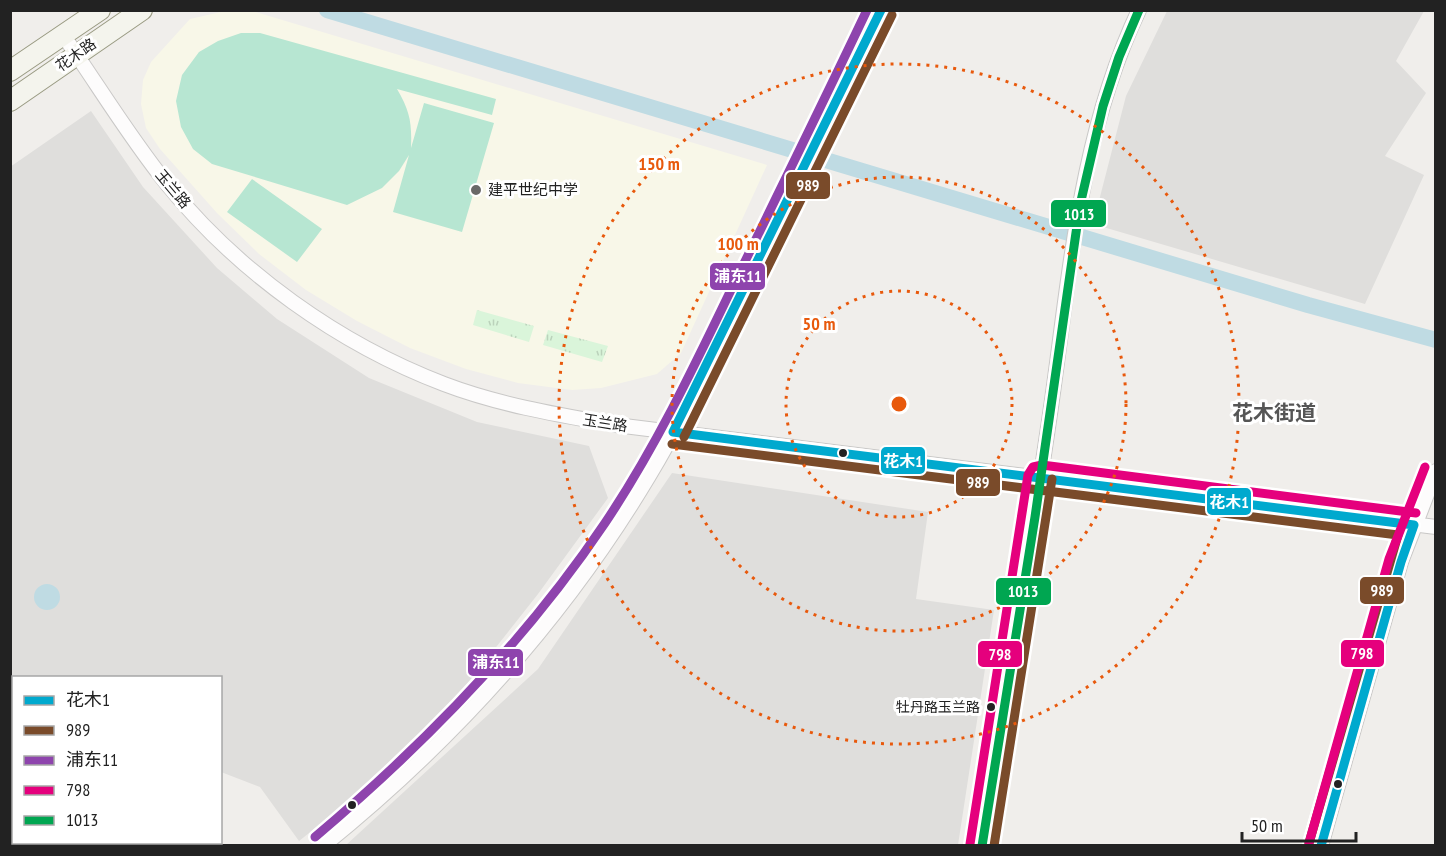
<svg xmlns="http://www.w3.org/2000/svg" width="1446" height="856" font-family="'PT Sans Narrow','Noto Sans SC',sans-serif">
	<defs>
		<pattern id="park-tufts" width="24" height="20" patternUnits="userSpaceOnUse" patternTransform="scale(1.5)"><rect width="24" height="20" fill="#daf5da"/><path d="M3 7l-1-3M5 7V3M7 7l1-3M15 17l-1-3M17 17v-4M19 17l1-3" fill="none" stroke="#bbd2bb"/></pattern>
	</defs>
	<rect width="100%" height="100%" fill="#f0eeeb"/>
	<path fill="#dfdedc" d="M 1167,11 L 1424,11 L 1396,61 L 1426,93 L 1385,156 L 1424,175 L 1365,304 L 1093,224 L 1126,96 Z
		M 91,111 L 143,187 L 217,268 L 277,319 L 369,378 L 477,422 L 589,446 L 608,498 L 538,594 L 448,708 L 333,814 L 299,841 L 260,787 L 221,772 L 220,678 L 14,678 L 14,842 L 74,843 L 73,845 L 11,845 L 10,167 Z
		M 672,473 L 928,512 L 916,599 L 994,610 L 958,845 L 346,845 L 538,669 Z"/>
	<path fill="#f8f7e8" d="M 252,11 L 767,165 L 681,353 L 657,374 L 601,388 L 572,390 L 518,383 L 466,369 L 410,348 L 357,321 L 306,290 L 259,254 L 217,213 L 160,149 L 146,128 L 141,104 L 143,80 L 151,62 L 190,19 L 221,12 Z"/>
	<path fill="url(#park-tufts)" d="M 477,310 L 534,326 L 529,342 L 473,325 Z
		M 548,330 L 608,346 L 602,362 L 543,345 Z"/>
	<path fill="#b7e6d2" d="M 241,33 L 260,33 L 496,99 L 492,115 L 397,89 C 410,111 412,123 411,148 L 424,103 L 494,123 L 462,232 L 393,212 L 409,155 L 399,171 L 382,188 L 347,205 L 212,164 L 193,149 L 181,127 L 176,101 L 182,75 L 199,52 L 218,41 Z
		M 252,179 L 322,229 L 297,262 L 227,212 Z"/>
	<path fill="#bfdbe3" d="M34 597a13 13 0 1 1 26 0a13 13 0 1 1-26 0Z"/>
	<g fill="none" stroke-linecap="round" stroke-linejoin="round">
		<path stroke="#bfdbe3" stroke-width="16" d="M 327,10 L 1308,305 L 1436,340"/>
		<g stroke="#c9c8c7" stroke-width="16">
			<path id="minor" d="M 63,35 C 98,85 129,137 167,184 C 238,272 339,344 444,384 C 499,405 559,415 616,425 L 1436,527
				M 323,846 C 452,742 564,618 649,476 C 684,418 712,356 742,295 C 789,200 835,106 881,10
				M 982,846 C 1006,699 1030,553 1051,407 C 1070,273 1080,134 1139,10
				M 1321,846 L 1401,562 L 1436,471"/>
		</g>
		<g stroke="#999a82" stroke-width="22">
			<path id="secondary" d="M 10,71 L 100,10
				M 10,101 L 142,10"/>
		</g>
		<use href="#minor" stroke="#fdfcfc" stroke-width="14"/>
		<use href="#secondary" stroke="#f4f4ed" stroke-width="20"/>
		<g stroke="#fff" stroke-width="14">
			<path id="bus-1" d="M 673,432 L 1414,525
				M 673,432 L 881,10
				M 1321,846 L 1401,562 L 1414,525"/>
		</g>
		<g stroke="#fff" stroke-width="14">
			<path id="bus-2" d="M 684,437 L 892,15
				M 672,444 L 1398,535 L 1309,843
				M 994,846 L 1052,479"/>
		</g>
		<g stroke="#fff" stroke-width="14">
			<path id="bus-3" d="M 315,837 C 425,744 525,642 605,523 C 654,450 692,371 730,292 C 776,198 822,105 867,10"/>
		</g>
		<g stroke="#fff" stroke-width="14">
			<path id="bus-4" d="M 1309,843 L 1389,559 L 1425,467
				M 970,844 L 1028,475 L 1033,467 L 1042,465 L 1416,513"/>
		</g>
		<g stroke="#fff" stroke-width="14">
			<path id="bus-5" d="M 982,846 L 1035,517 L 1080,205 L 1103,106 L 1119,57 L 1139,10"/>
		</g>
		<use href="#bus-1" stroke="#00a9ce" stroke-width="9"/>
		<use href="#bus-2" stroke="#7a4b2a" stroke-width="9"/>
		<use href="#bus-3" stroke="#8e44ad" stroke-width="9"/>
		<use href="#bus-4" stroke="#e5007d" stroke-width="9"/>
		<use href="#bus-5" stroke="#00a651" stroke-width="9"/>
	</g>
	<g fill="none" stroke="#e8590c" stroke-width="3" stroke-dasharray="3 6">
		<circle cx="899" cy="404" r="113"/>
		<circle cx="899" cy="404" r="227"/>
		<circle cx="899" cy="404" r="340"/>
	</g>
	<circle fill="#6a6968" stroke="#fff" stroke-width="2" cx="476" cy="190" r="6"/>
	<g fill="#222" stroke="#fff" stroke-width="2">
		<circle cx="843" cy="453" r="5"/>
		<circle cx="991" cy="707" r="5"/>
		<circle cx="1338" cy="784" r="5"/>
		<circle cx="352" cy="805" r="5"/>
	</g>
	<g text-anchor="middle" stroke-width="6" stroke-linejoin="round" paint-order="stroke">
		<g font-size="14" fill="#222" stroke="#fff" text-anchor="end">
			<text x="980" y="712">牡丹路玉兰路</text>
		</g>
		<g font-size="15" fill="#222" stroke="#fff">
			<text transform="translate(76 55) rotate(-35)" y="5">花木路</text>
			<text transform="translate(173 189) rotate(50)" y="5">玉兰路</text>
			<text transform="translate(605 423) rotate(9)" y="5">玉兰路</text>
		</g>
		<g font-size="15" fill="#222" stroke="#fff" text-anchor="start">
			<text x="488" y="195">建平世纪中学</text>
		</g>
		<g font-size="21" font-weight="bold" fill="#555" stroke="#fff">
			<text x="1274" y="420">花木街道</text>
		</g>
	</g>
	<circle cx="899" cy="404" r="9" fill="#e8590c" stroke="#fff" stroke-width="3"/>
	<g font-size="18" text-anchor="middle" font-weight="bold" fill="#e8590c" stroke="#fff" stroke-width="6" stroke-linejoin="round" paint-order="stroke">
		<text x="659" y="170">150 m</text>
		<text x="738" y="250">100 m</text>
		<text x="819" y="330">50 m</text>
	</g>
	<g stroke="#fff" stroke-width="2">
		<rect x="785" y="171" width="46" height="29" rx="6" fill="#7a4b2a"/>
		<rect x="1050" y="199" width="57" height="29" rx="6" fill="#00a651"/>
		<rect x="709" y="262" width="57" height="29" rx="6" fill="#8e44ad"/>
		<rect x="880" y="446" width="46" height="29" rx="6" fill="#00a9ce"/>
		<rect x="955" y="468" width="46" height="29" rx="6" fill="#7a4b2a"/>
		<rect x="1206" y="487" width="46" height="29" rx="6" fill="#00a9ce"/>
		<rect x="1359" y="576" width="46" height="29" rx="6" fill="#7a4b2a"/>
		<rect x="995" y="577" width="57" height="29" rx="6" fill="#00a651"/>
		<rect x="1340" y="639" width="45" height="29" rx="6" fill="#e5007d"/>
		<rect x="977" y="640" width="46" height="28" rx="6" fill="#e5007d"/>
		<rect x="467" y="648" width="57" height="29" rx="6" fill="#8e44ad"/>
	</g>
	<g font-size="16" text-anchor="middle" font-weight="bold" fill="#fff">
		<text x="808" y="191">989</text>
		<text x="1079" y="220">1013</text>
		<text x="738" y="282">浦东11</text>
		<text x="903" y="467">花木1</text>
		<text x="978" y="488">989</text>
		<text x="1229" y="508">花木1</text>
		<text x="1382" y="596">989</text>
		<text x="1023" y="597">1013</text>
		<text x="1362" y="659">798</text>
		<text x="1000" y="660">798</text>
		<text x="496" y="668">浦东11</text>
	</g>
	<rect width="1446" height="856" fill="none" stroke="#222222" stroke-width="24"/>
	<rect x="12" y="676" width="210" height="168" fill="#ffffff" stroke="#a7a7a7" stroke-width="1.5"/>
	<rect x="24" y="696" width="30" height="9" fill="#00a9ce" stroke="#a7a7a7" stroke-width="1.5"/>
	<text x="66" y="706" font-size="18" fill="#222222">花木1</text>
	<rect x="24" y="726" width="30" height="9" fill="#7a4b2a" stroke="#a7a7a7" stroke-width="1.5"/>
	<text x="66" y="736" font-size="18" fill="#222222">989</text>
	<rect x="24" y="756" width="30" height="9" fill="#8e44ad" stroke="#a7a7a7" stroke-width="1.5"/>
	<text x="66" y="766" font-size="18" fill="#222222">浦东11</text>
	<rect x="24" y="786" width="30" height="9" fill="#e5007d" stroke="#a7a7a7" stroke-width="1.5"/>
	<text x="66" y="796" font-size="18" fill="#222222">798</text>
	<rect x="24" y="816" width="30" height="9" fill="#00a651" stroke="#a7a7a7" stroke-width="1.5"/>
	<text x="66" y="826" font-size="18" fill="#222222">1013</text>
	<path d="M1242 832v9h114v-9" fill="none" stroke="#222222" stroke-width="3"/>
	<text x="1251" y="832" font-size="18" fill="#222222" stroke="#ffffff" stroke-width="4.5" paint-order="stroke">50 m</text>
</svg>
